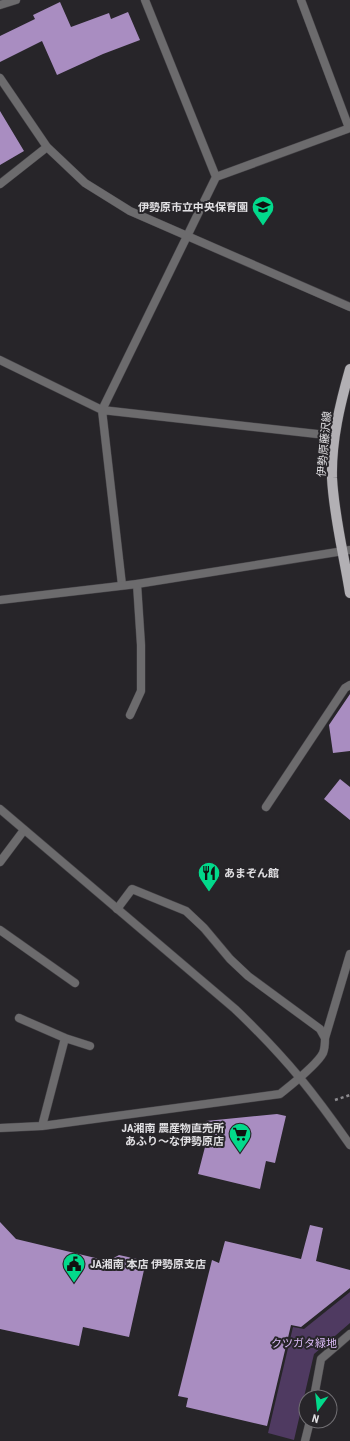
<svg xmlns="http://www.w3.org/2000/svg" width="350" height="1441" font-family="'Roboto Condensed','Noto Sans JP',sans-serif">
	<rect width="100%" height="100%" fill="#272529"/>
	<path fill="#4f3a61" d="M 350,1292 L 350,1323 L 314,1354 L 294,1440 L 268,1433 L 293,1327 L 304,1329 Z"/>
	<path fill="#a98dc1" d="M 60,2 L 71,27 L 109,13 L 111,19 L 128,12 L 140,40 L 103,54 L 57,75 L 42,41 L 0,62 L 0,36 L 35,19 L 33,15 Z
		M 0,111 L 24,151 L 0,165 Z
		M 350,694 L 350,751 L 333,753 L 329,725 Z
		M 340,779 L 350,787 L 350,820 L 324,799 Z
		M 277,1114 L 286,1116 L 275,1163 L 266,1161 L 260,1189 L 198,1174 L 205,1147 L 201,1146 L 206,1121 Z
		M 0,1222 L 16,1239 L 108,1261 L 119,1255 L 146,1261 L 129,1337 L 83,1327 L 79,1346 L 0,1329 Z
		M 310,1225 L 323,1228 L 316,1261 L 350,1270 L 350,1288 L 301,1327 L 291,1325 L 267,1426 L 186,1407 L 188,1398 L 178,1396 L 212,1260 L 219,1263 L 225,1241 L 301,1259 Z"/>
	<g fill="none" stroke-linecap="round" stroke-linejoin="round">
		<g stroke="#454347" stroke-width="9">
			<path id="minor" d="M 145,0 L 216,177
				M 301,0 L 349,128
				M 0,5 L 16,0
				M 0,78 L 47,147 L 85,183 L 130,211 L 350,307
				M 0,184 L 47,147
				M 0,360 L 102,410 L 335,436
				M 122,585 L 102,410 L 216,177 L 350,128
				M 130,715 L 141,691 L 141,645 L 137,584
				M 266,807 L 345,688 L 350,685
				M 0,862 L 24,830
				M 117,909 L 132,889 L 186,911 L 204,928 L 230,959 L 248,976 L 320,1029 L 325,1038
				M 0,930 L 75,983
				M 19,1018 L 65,1038 L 42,1126
				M 65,1038 L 90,1046
				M 0,1128 L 42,1126 L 280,1094 C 291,1085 317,1065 323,1053 C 325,1048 325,1043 325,1038 L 350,954
				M 314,1397 L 321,1359 L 350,1334
				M 305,1441 L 310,1421"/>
		</g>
		<g stroke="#454347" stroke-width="9">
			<path id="tertiary" d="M 0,600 L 137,584 L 350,550
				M 0,809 L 235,1009 C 258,1031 280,1054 300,1078 C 318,1100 334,1122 350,1145"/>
		</g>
		<g stroke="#454347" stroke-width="11">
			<path id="primary" d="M 350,369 C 340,404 331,441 332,478 C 334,517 344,555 350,593"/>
		</g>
		<path stroke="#8c8a8e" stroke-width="2.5" stroke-dasharray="3 3" stroke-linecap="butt" d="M 335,1100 L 350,1095"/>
		<use href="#minor" stroke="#6c6b6d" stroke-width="8"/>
		<use href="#tertiary" stroke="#6c6b6d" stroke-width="8"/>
		<use href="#primary" stroke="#b2b0b4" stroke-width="10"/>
	</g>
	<defs>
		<g id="school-pin" transform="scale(1.15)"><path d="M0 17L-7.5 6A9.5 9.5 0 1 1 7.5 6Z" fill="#02d98b" stroke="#272529"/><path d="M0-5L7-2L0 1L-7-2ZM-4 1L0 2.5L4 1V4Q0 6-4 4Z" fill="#111"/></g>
		<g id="restaurant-pin" transform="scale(1.15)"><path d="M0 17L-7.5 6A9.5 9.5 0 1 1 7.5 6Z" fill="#02d98b" stroke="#272529"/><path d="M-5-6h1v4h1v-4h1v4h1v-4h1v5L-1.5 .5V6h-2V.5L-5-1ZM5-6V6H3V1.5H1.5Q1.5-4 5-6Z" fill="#111"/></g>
		<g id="supermarket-pin" transform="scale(1.15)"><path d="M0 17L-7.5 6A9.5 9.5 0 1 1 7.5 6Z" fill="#02d98b" stroke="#272529"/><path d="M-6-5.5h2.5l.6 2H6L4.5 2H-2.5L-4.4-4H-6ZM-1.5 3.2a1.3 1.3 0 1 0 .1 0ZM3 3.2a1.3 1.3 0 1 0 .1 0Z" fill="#111"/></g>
		<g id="civic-pin" transform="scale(1.15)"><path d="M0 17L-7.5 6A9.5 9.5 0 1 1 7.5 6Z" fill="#02d98b" stroke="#272529"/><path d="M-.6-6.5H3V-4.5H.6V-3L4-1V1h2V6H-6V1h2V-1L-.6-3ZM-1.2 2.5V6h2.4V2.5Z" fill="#111"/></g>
	</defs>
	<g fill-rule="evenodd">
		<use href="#school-pin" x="263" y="207"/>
		<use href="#restaurant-pin" x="209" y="873"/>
		<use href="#supermarket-pin" x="240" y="1134"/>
		<use href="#civic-pin" x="74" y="1264"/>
	</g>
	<g text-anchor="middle" stroke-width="4" stroke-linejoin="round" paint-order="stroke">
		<g font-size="11" font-weight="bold" fill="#e0dfe2" stroke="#272529" text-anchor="end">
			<text x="248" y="211">伊勢原市立中央保育園</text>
			<text x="224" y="877" text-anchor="start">あまぞん館</text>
			<text x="224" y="1132">JA湘南 農産物直売所<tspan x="224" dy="13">あふり～な伊勢原店</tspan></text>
			<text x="90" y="1268" text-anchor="start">JA湘南 本店 伊勢原支店</text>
		</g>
		<g font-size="11" fill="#e0dfe2" stroke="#272529">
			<text transform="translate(324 444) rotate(-85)" y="4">伊勢原藤沢線</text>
		</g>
		<g font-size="11" fill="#dabaf6" stroke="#272529">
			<text x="304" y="1347">クツガタ緑地</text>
		</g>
	</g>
	<g transform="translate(318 1409) rotate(195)"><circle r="19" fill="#272529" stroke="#716f73"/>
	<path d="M0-3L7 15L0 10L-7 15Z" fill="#02d98b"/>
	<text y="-6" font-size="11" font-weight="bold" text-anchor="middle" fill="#e0dfe2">N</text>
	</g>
</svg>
